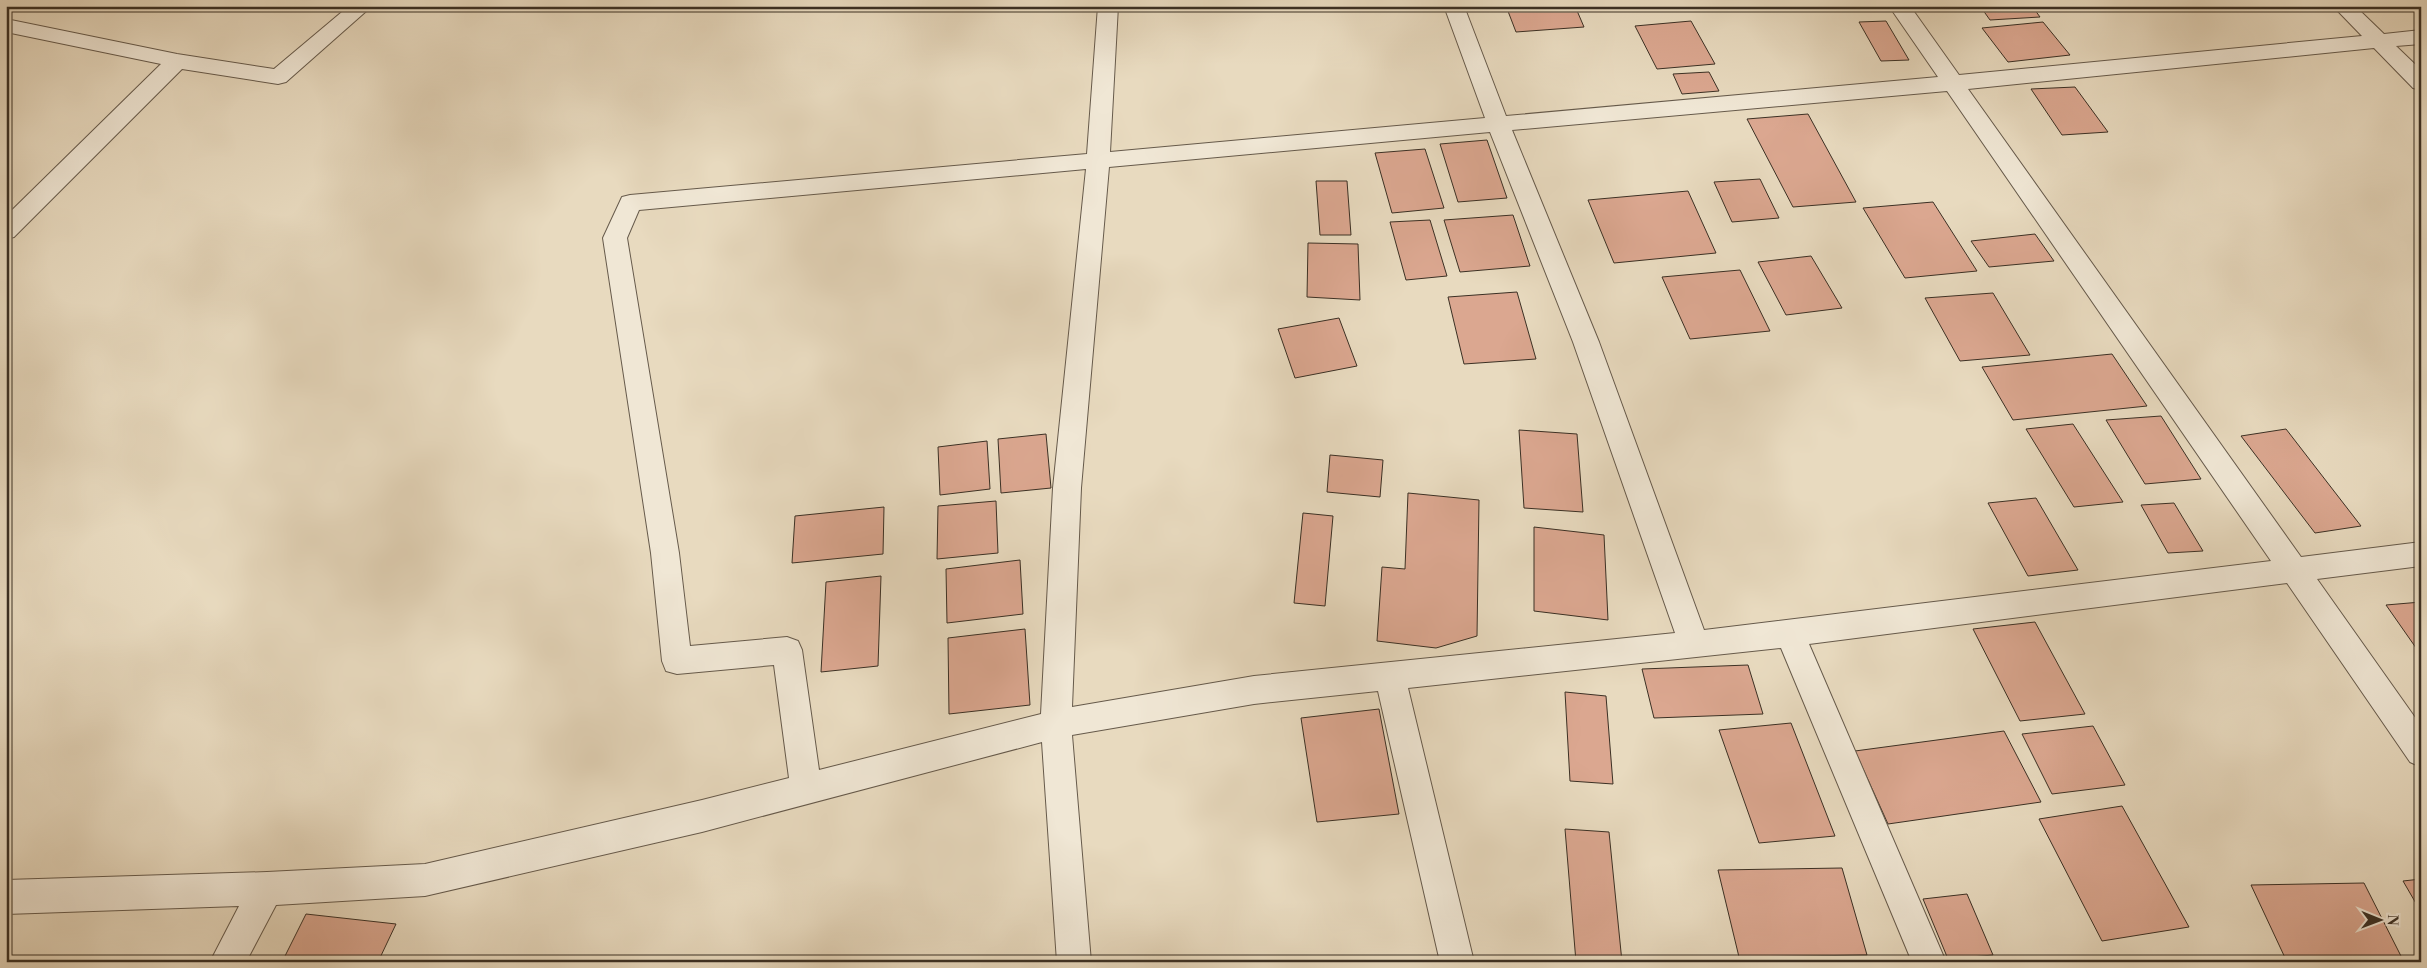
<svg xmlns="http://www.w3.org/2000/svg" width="2427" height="968" font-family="'Libre Bodoni',serif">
	<rect width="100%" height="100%" fill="#e8dabf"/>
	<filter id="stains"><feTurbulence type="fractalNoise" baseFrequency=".004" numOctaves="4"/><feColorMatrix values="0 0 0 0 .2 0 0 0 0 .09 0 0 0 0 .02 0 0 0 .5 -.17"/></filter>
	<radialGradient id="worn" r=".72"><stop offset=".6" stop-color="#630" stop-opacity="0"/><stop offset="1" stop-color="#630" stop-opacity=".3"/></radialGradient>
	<path fill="#dba790" stroke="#3b3024" d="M 1506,6 L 1575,6 L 1584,27 L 1516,32 Z
		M 1980,6 L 2032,6 L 2040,17 L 1990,20 Z
		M 1691,21 L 1715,64 L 1657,69 L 1635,26 Z
		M 1886,21 L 1909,60 L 1881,61 L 1859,22 Z
		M 2043,22 L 2070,55 L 2008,62 L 1982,28 Z
		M 1709,72 L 1719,91 L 1682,94 L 1673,74 Z
		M 2075,87 L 2108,132 L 2062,135 L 2031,89 Z
		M 1808,114 L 1856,202 L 1793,207 L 1747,119 Z
		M 1487,140 L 1507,198 L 1458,202 L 1440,144 Z
		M 1425,149 L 1444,208 L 1392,213 L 1375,153 Z
		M 1760,179 L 1779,218 L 1732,222 L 1714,182 Z
		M 1316,181 L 1347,181 L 1351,235 L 1320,235 Z
		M 1688,191 L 1716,253 L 1614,263 L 1588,200 Z
		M 1933,202 L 1977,271 L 1905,278 L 1863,208 Z
		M 1513,215 L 1530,266 L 1460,272 L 1444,220 Z
		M 1430,220 L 1447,276 L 1406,280 L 1390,222 Z
		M 2035,234 L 2054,261 L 1989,267 L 1971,241 Z
		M 1308,243 L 1358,244 L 1360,300 L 1307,297 Z
		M 1811,256 L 1842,308 L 1786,315 L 1758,262 Z
		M 1740,270 L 1770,331 L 1690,339 L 1662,277 Z
		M 1517,292 L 1536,359 L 1464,364 L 1448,297 Z
		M 1993,293 L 2030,355 L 1960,361 L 1925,298 Z
		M 1339,318 L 1357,366 L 1295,378 L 1278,329 Z
		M 2112,354 L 2147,406 L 2013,420 L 1982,367 Z
		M 2161,416 L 2201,479 L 2145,484 L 2106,420 Z
		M 2073,424 L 2123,502 L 2074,507 L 2026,429 Z
		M 2286,429 L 2361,526 L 2315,533 L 2241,436 Z
		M 1519,430 L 1577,434 L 1583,512 L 1524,508 Z
		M 1046,434 L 1051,488 L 1001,493 L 998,439 Z
		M 987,441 L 990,489 L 940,495 L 938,447 Z
		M 1330,455 L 1383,460 L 1380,497 L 1327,492 Z
		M 1408,493 L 1479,500 L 1477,636 L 1436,648 L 1377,641 L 1382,567 L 1405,569 Z
		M 2036,498 L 2078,570 L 2028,576 L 1988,503 Z
		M 996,501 L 998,553 L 937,559 L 938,506 Z
		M 2174,503 L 2203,551 L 2168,553 L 2141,505 Z
		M 884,507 L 883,554 L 792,563 L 795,516 Z
		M 1303,513 L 1333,516 L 1325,606 L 1294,603 Z
		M 1534,527 L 1604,535 L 1608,620 L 1534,611 Z
		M 1020,560 L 1023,614 L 947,623 L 946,569 Z
		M 881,576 L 878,666 L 821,672 L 826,582 Z
		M 2421,602 L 2421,655 L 2386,605 Z
		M 2035,622 L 2085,714 L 2020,721 L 1973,629 Z
		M 1025,629 L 1030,705 L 949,714 L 948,638 Z
		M 1748,665 L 1763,714 L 1654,718 L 1642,669 Z
		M 1565,692 L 1606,696 L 1613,784 L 1570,781 Z
		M 1379,709 L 1399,814 L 1317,822 L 1301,718 Z
		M 1791,723 L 1835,836 L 1759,843 L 1719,730 Z
		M 2093,726 L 2125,785 L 2052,794 L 2022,734 Z
		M 2004,731 L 2041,802 L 1888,824 L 1855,751 Z
		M 2122,806 L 2189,927 L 2102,941 L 2039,819 Z
		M 1565,829 L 1609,832 L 1622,962 L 1576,962 Z
		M 1842,868 L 1867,955 L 1739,957 L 1718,870 Z
		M 2421,879 L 2421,912 L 2403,881 Z
		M 2364,883 L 2404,962 L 2287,962 L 2251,885 Z
		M 1967,894 L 1993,955 L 1948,959 L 1923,899 Z
		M 306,914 L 396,924 L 378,962 L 282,962 Z"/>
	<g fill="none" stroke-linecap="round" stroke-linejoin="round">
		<g stroke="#665a4b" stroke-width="2">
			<path id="street" d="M 349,6 L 372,6 L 286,82 L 278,84 L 182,69 L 14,237 L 6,239 L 6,216 L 161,64 L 6,32 L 6,19 L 177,54 L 274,69 Z
				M 1098,6 L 1118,6 L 1110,152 L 1485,118 L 1444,6 L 1464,6 L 1506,116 L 1938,77 L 1889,6 L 1910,6 L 1959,75 L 2362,36 L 2333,6 L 2355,6 L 2384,34 L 2421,30 L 2421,44 L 2396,46 L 2421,70 L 2421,90 L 2413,88 L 2374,48 L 1968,89 L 2301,557 L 2421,542 L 2421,566 L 2317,579 L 2421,726 L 2421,767 L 2410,762 L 2287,583 L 1809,644 L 1946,962 L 1912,962 L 1781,648 L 1408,688 L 1474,962 L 1440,962 L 1378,691 L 1254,704 L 1072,735 L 1091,962 L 1057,962 L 1042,742 L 702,832 L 425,896 L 276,905 L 246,962 L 210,962 L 239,906 L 6,914 L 6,880 L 267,872 L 425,864 L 702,800 L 789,778 L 774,665 L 677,674 L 666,671 L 662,661 L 651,553 L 603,238 L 622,197 L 630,195 L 1087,154 ZM 1947,91 L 2271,561 L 1704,630 L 1599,342 L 1512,130 ZM 1490,132 L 1573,342 L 1675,633 L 1254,676 L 1072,707 L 1081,488 L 1109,167 ZM 1086,169 L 1053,488 L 1041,714 L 819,770 L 802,650 L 798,641 L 787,637 L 690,646 L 679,553 L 627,238 L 639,210 Z"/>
		</g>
		<use href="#street" fill="#f0e7d5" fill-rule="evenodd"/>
	</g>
	<rect width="2427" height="968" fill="none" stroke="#e8dabf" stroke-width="25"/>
	<rect x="8" y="8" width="2412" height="953" fill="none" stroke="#3b3024" stroke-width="2.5"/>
	<rect x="12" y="12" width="2402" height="943" fill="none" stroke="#3b3024"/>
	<g transform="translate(2380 920) rotate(91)" stroke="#f0e7d5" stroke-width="4" paint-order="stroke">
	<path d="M0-4L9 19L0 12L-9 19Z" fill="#3b3024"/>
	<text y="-8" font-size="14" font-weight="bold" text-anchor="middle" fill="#3b3024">N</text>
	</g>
	<rect width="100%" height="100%" filter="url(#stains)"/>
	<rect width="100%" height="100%" fill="url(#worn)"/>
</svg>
